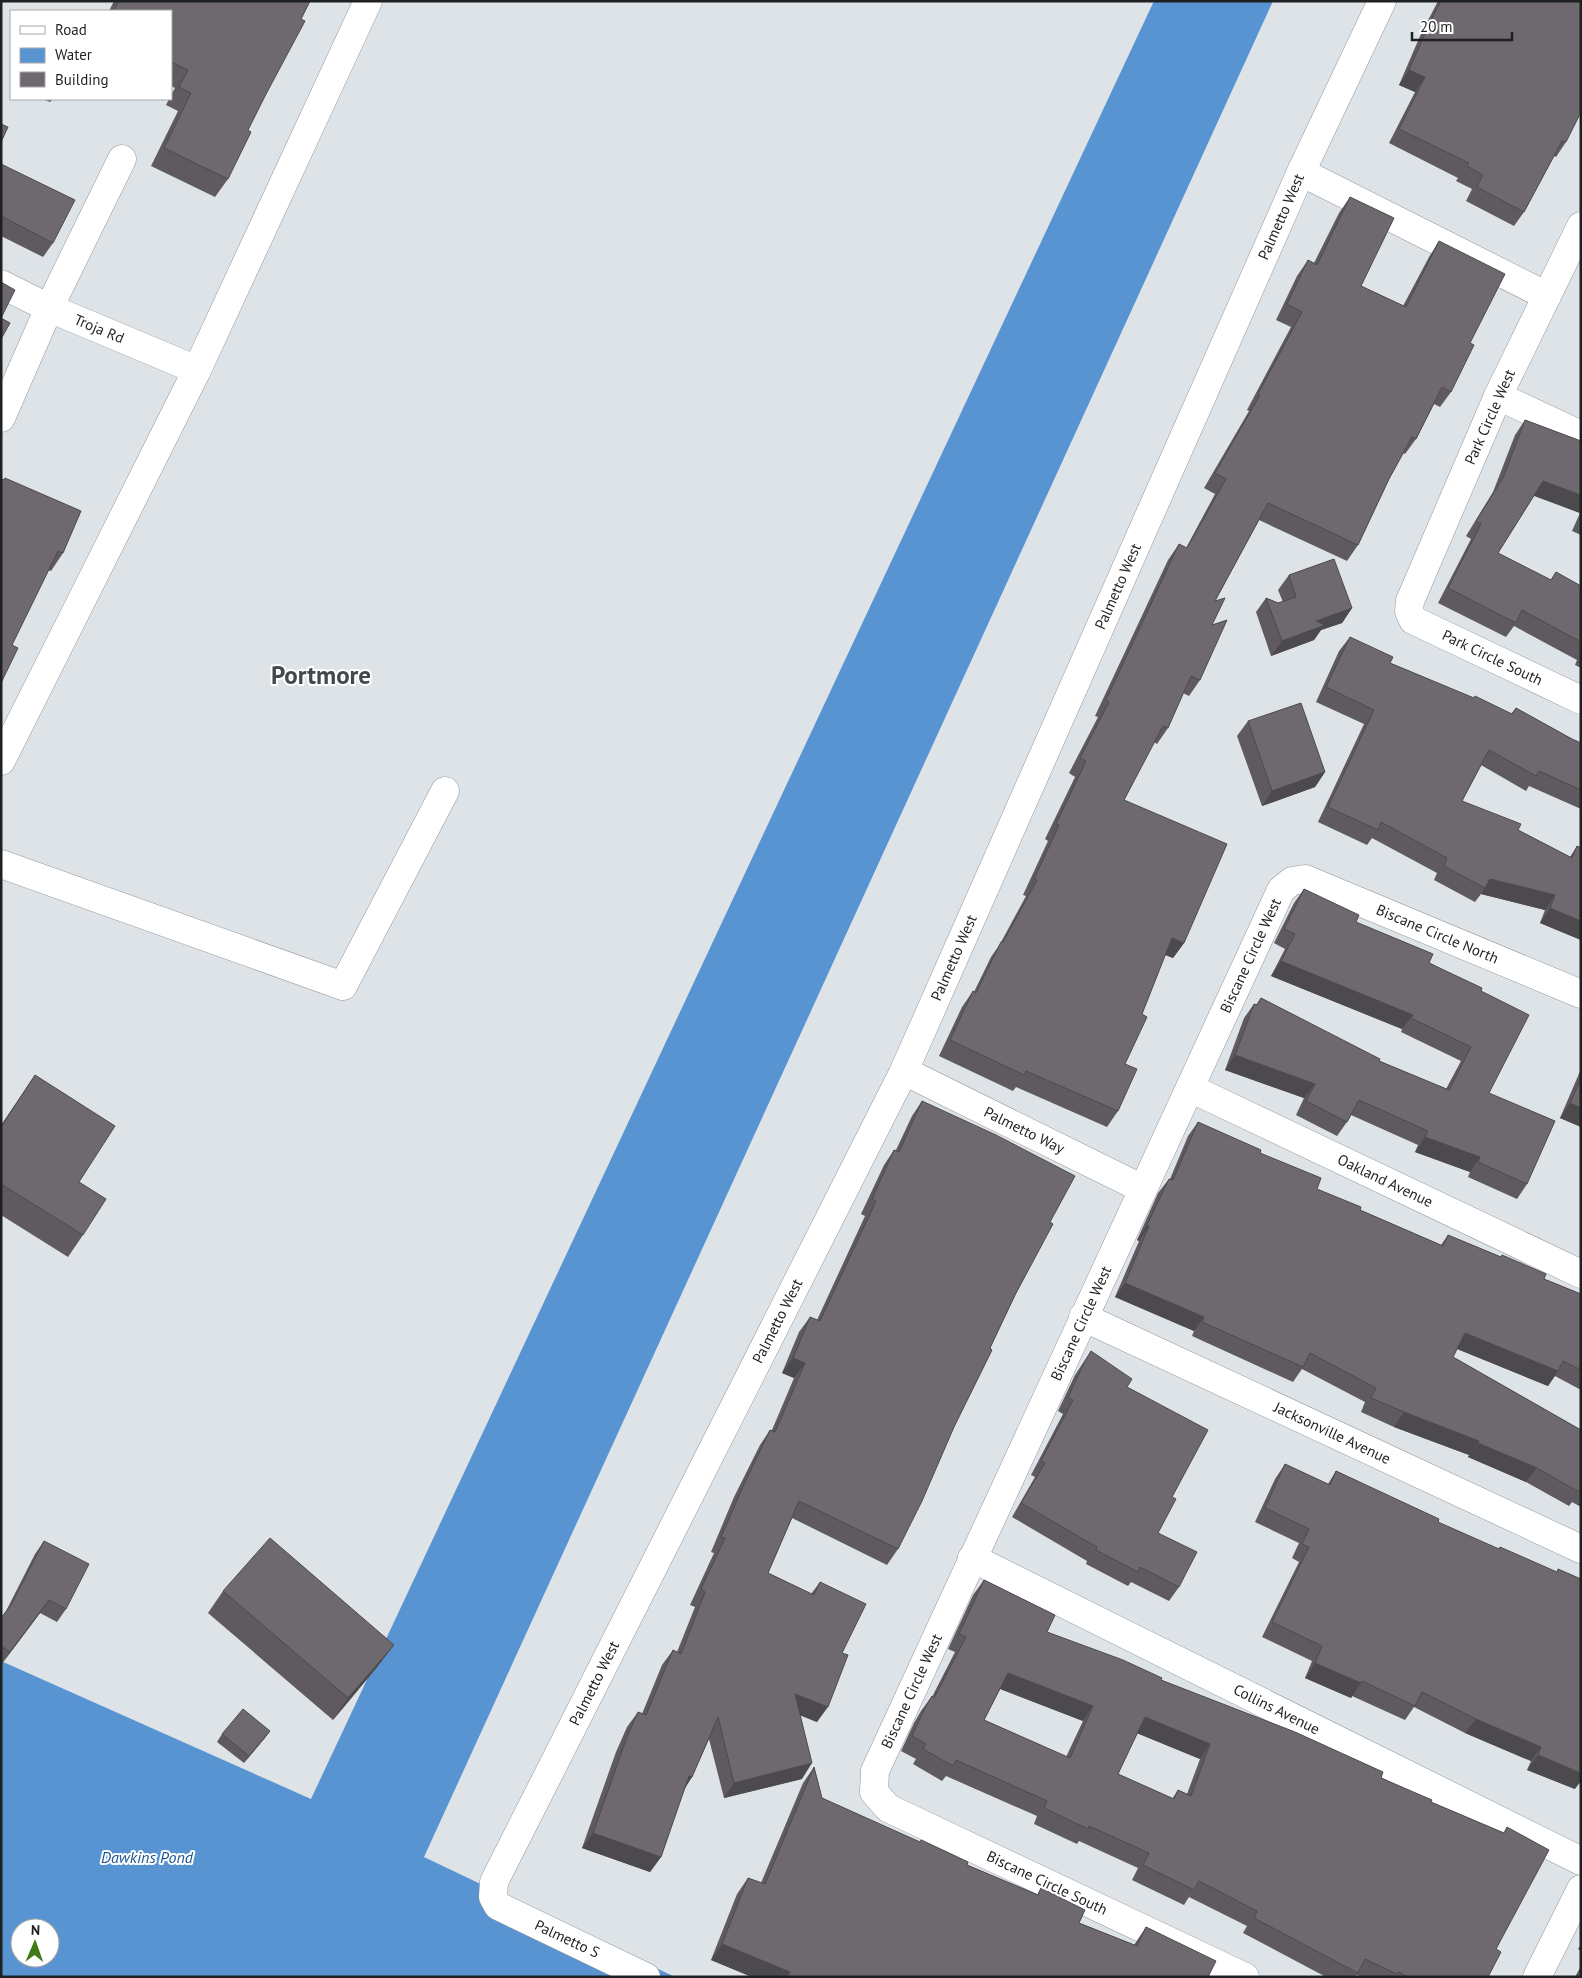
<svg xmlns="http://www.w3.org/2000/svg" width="1582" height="1978" font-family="'PT Sans',sans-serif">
	<rect width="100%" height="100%" fill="#dee3e8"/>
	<path fill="#5994d2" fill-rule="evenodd" d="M 1154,1 L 1273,1 L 424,1857 L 675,1977 L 1,1977 L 1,1661 L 311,1799 ZM 20,1928 L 50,1928 L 50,1958 L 20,1958 Z"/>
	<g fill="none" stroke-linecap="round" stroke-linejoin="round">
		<g stroke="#93989d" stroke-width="29">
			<g id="street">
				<path d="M 1301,172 L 1547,296"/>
				<path id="s1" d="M 1581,226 L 1498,396 L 1410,601 L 1409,611 L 1413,620 L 1581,700"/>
				<path id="s2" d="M 1,284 L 49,308 L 197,370"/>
				<path d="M 1498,396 L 1581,435"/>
				<path d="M 1,418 L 49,308 L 122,159"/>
				<path d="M 1,761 L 197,370 L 368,1"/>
				<path d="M 1,864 L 343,986 L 445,791"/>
				<path id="s3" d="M 904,1071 L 1143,1189"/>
				<path id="s4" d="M 1190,1088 L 1581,1274"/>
				<path id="s5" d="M 1083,1317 L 1581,1549"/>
				<path id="s6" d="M 972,1558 L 1581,1861"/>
				<path id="s7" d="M 646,1977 L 498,1906 L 493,1897 L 494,1882 L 904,1071 L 1301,172 L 1382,1"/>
				<path id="s8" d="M 1245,1977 L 888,1808 L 874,1792 L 875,1771 L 1281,890 L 1292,881 L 1305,879 L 1581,994"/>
				<path d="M 1537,1977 L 1581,1889"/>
			</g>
		</g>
		<use href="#street" stroke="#fff" stroke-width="28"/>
	</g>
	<path fill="#5f5a5f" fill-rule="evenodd" d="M 114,1 L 310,1 L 248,130 L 228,179 L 215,197 L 151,166 L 178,111 L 166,105 L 169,99 L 171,99 L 171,95 L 175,88 L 171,86 L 171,11 L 109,11 Z
		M 1438,1 L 1581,1 L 1566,142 L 1556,157 L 1554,156 L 1524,212 L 1514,226 L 1466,201 L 1472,189 L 1456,181 L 1458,178 L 1389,143 L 1415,92 L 1399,85 L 1420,36 Z
		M 42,99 L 53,99 L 50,102 Z
		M 1,164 L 53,243 L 43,257 L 1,236 Z
		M 1350,197 L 1361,286 L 1403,306 L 1429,257 L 1439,241 L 1470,343 L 1451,392 L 1440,407 L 1434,404 L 1416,439 L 1405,454 L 1403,453 L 1389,479 L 1358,545 L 1347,561 L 1259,520 L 1215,601 L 1212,625 L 1200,680 L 1189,696 L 1183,693 L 1168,728 L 1157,744 L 1154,742 L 1124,800 L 1184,943 L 1173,958 L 1165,955 L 1142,1014 L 1125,1064 L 1118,1111 L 1107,1127 L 1016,1087 L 1013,1091 L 939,1056 L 962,1007 L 973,991 L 974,992 L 991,957 L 1000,944 L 1026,896 L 1023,895 L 1048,841 L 1045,839 L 1075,777 L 1069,773 L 1098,717 L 1095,716 L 1168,560 L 1179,544 L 1186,548 L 1215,494 L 1204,488 L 1249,411 L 1247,410 L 1291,327 L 1276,320 L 1297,276 L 1308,260 L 1314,263 L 1339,213 Z
		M 1525,420 L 1581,441 L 1581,535 L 1572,531 L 1580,513 L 1534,496 L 1498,553 L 1551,580 L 1556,572 L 1581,586 L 1581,668 L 1575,665 L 1577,660 L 1514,626 L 1506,637 L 1438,603 L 1471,539 L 1466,536 L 1493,492 L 1515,435 Z
		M 5,478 L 63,553 L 51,571 L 48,570 L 12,645 L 3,480 Z
		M 1289,575 L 1352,608 L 1342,623 L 1321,630 L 1314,640 L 1271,656 L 1256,612 L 1266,598 L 1278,603 L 1283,602 L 1278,590 Z
		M 1350,637 L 1390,663 L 1511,714 L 1516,708 L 1572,739 L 1581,743 L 1581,809 L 1529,786 L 1526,791 L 1481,765 L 1462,801 L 1570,857 L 1577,846 L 1581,848 L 1581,940 L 1540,923 L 1545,910 L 1481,894 L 1475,902 L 1434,880 L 1437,873 L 1372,838 L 1367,845 L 1318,822 L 1364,724 L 1316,702 L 1339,651 Z
		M 1248,721 L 1325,772 L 1315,787 L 1262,806 L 1237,736 Z
		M 1304,889 L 1356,922 L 1481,991 L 1489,1093 L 1527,1184 L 1517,1199 L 1468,1177 L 1470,1172 L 1415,1152 L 1418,1145 L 1351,1115 L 1347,1122 L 1337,1136 L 1296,1115 L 1304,1098 L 1225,1070 L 1244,1018 L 1254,1004 L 1256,1005 L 1261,998 L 1379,1061 L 1446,1089 L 1461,1061 L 1401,1032 L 1402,1029 L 1271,976 L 1285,949 L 1274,943 L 1294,903 Z
		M 1581,1069 L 1581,1127 L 1560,1118 Z
		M 35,1075 L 79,1182 L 83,1235 L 68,1257 L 1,1215 L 1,1125 Z
		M 922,1101 L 1050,1222 L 990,1348 L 898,1549 L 887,1565 L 792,1518 L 768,1573 L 811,1594 L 820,1582 L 842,1653 L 817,1722 L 800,1715 L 802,1779 L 724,1798 L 709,1739 L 692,1777 L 684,1789 L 661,1857 L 650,1872 L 582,1848 L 616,1752 L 627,1727 L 638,1712 L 642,1714 L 662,1665 L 673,1650 L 677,1652 L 695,1607 L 690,1605 L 714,1553 L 711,1552 L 734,1497 L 760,1445 L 770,1430 L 772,1430 L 794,1378 L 782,1373 L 799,1332 L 810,1317 L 817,1320 L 865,1216 L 861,1214 L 884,1165 L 894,1150 L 896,1150 L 912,1116 Z
		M 1198,1122 L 1260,1153 L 1317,1189 L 1360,1210 L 1441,1245 L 1448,1235 L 1501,1257 L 1502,1255 L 1544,1279 L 1581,1294 L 1581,1390 L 1555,1376 L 1548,1386 L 1457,1349 L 1453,1357 L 1581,1430 L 1581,1507 L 1572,1502 L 1569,1506 L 1526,1482 L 1468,1457 L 1469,1455 L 1394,1427 L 1361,1412 L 1365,1402 L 1302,1369 L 1293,1382 L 1192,1336 L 1194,1331 L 1115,1297 L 1139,1241 L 1137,1240 L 1158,1193 L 1169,1179 L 1170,1179 L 1188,1136 Z
		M 1091,1351 L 1127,1387 L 1172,1497 L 1158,1533 L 1179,1587 L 1169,1601 L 1131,1582 L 1128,1586 L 1086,1564 L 1087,1561 L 1012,1517 L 1035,1477 L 1031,1475 L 1063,1414 L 1058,1411 L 1075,1375 Z
		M 1285,1464 L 1328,1484 L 1336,1471 L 1438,1522 L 1575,1789 L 1527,1770 L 1531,1761 L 1465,1733 L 1414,1707 L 1405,1720 L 1352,1696 L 1351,1698 L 1305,1678 L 1312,1661 L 1262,1637 L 1299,1562 L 1292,1558 L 1299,1543 L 1255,1522 L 1275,1479 Z
		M 44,1541 L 66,1609 L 57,1622 L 40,1613 L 1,1665 L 1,1618 L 4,1615 L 35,1554 Z
		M 984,1580 L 1047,1632 L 1161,1680 L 1381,1778 L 1431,1802 L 1504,1833 L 1507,1827 L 1496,1949 L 1488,1977 L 1360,1977 L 1357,1975 L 1355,1977 L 1326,1977 L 1243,1933 L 1247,1926 L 1189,1897 L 1184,1905 L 1132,1880 L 1138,1868 L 1079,1841 L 1077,1844 L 1034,1824 L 1037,1816 L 946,1776 L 942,1781 L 913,1764 L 916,1759 L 901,1751 L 914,1723 L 921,1711 L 932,1696 L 932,1697 L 955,1652 L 948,1649 L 973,1595 ZM 1000,1689 L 1083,1721 L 1066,1757 L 984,1720 ZM 1137,1733 L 1200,1759 L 1187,1794 L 1178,1790 L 1172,1799 L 1118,1774 Z
		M 223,1591 L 378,1666 L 333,1720 L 208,1613 Z
		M 270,1731 L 244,1763 L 217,1742 L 222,1734 Z
		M 814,1767 L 822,1798 L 967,1865 L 1037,1895 L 1041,1888 L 1079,1923 L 1134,1945 L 1146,1927 L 1208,1977 L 752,1977 L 711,1960 L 737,1894 L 748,1878 L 761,1883 L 803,1783 Z
		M 1581,1944 L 1581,1951 L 1578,1949 Z
		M 1581,1966 L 1581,1977 L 1575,1977 Z"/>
	<path fill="#4d4a4d" d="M 1409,70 L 1425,77 L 1415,92 L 1399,85 Z
		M 1543,481 L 1581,495 L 1580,513 L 1533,495 Z
		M 1352,608 L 1342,623 L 1321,630 L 1314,640 L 1271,656 L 1282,641 L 1316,621 Z
		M 1325,772 L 1315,787 L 1262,806 L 1272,791 Z
		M 1490,879 L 1555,895 L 1545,910 L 1481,894 Z
		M 1550,908 L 1581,921 L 1581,940 L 1540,923 Z
		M 1172,938 L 1184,943 L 1173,958 L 1161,953 Z
		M 1281,961 L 1413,1015 L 1402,1029 L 1271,976 Z
		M 1235,1055 L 1315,1084 L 1304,1098 L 1225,1070 Z
		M 1570,1103 L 1581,1108 L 1581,1127 L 1560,1118 Z
		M 1425,1137 L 1480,1157 L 1470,1172 L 1415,1152 Z
		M 1147,1225 L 1149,1226 L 1139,1241 L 1137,1240 Z
		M 1125,1283 L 1204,1317 L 1194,1331 L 1115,1297 Z
		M 1465,1333 L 1558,1371 L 1548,1386 L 1455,1348 Z
		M 793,1358 L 805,1363 L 794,1378 L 782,1373 Z
		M 1404,1412 L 1479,1441 L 1469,1455 L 1394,1427 Z
		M 1478,1443 L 1537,1468 L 1526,1482 L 1468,1457 Z
		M 49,1600 L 40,1613 L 1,1665 L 10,1652 Z
		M 394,1645 L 378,1666 L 333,1720 L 348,1698 Z
		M 1315,1663 L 1361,1683 L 1351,1698 L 1305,1678 Z
		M 1008,1673 L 1093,1706 L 1083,1721 L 998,1688 Z
		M 795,1694 L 828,1707 L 817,1722 L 784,1709 Z
		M 1145,1717 L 1210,1744 L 1200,1759 L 1134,1732 Z
		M 1476,1719 L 1541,1747 L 1531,1761 L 1465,1733 Z
		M 270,1731 L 265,1738 L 244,1763 L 249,1756 Z
		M 1538,1755 L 1581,1773 L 1581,1781 L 1575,1789 L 1527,1770 Z
		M 812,1763 L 802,1779 L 724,1798 L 734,1783 Z
		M 689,1776 L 692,1777 L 682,1793 Z
		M 593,1833 L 661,1857 L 650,1872 L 582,1848 Z
		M 722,1944 L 790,1972 L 786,1977 L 752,1977 L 711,1960 Z"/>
	<path fill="#6e696e" stroke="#4d4a4d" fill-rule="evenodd" d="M 118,1 L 310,1 L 301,19 L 305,21 L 265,96 L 248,130 L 251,132 L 228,179 L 164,148 L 191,93 L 179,87 L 188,70 L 171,62 L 171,11 L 114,11 Z
		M 1441,1 L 1581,1 L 1581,112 L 1566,142 L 1562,141 L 1524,212 L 1477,187 L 1483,175 L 1467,166 L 1469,163 L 1399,129 L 1425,77 L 1409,70 L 1430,22 Z
		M 1,124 L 8,127 L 1,142 Z
		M 1,164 L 75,200 L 53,243 L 1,216 Z
		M 1350,197 L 1394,218 L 1361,286 L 1406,307 L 1439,241 L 1505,274 L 1470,343 L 1474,345 L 1451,392 L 1442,387 L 1416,439 L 1412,437 L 1389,479 L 1358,545 L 1268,503 L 1215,601 L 1225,598 L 1212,625 L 1227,620 L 1200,680 L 1191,676 L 1168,728 L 1163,726 L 1124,800 L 1227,844 L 1184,943 L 1172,938 L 1142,1014 L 1147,1017 L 1125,1064 L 1137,1069 L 1118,1111 L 1026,1071 L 1024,1075 L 950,1040 L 973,991 L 976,993 L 1001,942 L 1003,942 L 1037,880 L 1034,879 L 1059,825 L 1056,824 L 1086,761 L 1080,758 L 1109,702 L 1106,700 L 1179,544 L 1187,548 L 1226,479 L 1215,473 L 1260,395 L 1258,394 L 1302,312 L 1287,304 L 1308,260 L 1317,265 Z
		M 1,282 L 15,290 L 1,318 Z
		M 1,318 L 10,323 L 1,339 Z
		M 1525,420 L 1581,441 L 1581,495 L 1543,481 L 1498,553 L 1551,580 L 1556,572 L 1581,586 L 1581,642 L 1522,610 L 1516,623 L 1448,588 L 1481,524 L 1476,521 L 1503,478 Z
		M 5,478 L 81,511 L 63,553 L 58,551 L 12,645 L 18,648 L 1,683 L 1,479 L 4,480 Z
		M 1334,559 L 1352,608 L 1316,621 L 1325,625 L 1282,641 L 1266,598 L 1278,603 L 1296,597 L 1289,575 Z
		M 1350,637 L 1393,657 L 1390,663 L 1474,698 L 1475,696 L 1512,714 L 1516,708 L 1572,739 L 1581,743 L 1581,790 L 1539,771 L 1536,776 L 1489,750 L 1462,801 L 1521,824 L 1518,830 L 1572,858 L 1577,846 L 1581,848 L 1581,921 L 1550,908 L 1555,895 L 1490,879 L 1485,888 L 1444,866 L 1447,858 L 1381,822 L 1378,830 L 1328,807 L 1374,710 L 1326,687 Z
		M 1301,703 L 1325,772 L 1272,791 L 1248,721 Z
		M 1304,889 L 1359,915 L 1356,922 L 1433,954 L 1429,963 L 1482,988 L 1481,991 L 1529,1015 L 1489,1093 L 1555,1121 L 1527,1184 L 1478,1162 L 1480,1157 L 1425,1137 L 1428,1131 L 1359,1100 L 1347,1122 L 1306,1101 L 1315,1084 L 1235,1055 L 1254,1004 L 1257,1005 L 1261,998 L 1380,1059 L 1379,1061 L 1449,1090 L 1471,1047 L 1411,1018 L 1413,1015 L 1281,961 L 1295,934 L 1284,929 Z
		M 35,1075 L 115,1126 L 79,1182 L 106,1199 L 83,1235 L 1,1184 L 1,1127 Z
		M 1581,1078 L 1581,1108 L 1570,1103 Z
		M 922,1101 L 996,1135 L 1075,1176 L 1050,1222 L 1053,1224 L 1015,1295 L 990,1348 L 992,1350 L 954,1427 L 922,1501 L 898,1549 L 799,1501 L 768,1573 L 814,1595 L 820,1582 L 866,1604 L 842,1653 L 848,1655 L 828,1707 L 795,1694 L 812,1763 L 734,1783 L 718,1717 L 692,1777 L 689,1776 L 661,1857 L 593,1833 L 627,1737 L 638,1712 L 646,1715 L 673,1650 L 681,1654 L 705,1592 L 701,1589 L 725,1538 L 721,1537 L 745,1482 L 770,1430 L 775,1432 L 805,1363 L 793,1358 L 810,1317 L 820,1321 L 876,1201 L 872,1199 L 894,1150 L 899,1152 Z
		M 1198,1122 L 1261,1150 L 1260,1153 L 1321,1178 L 1317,1189 L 1361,1207 L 1360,1210 L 1443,1246 L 1448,1235 L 1501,1257 L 1502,1255 L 1546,1274 L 1544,1279 L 1581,1294 L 1581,1370 L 1563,1361 L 1558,1371 L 1465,1333 L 1453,1357 L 1581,1430 L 1581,1489 L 1579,1492 L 1537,1468 L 1478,1443 L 1479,1441 L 1404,1412 L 1371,1398 L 1376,1388 L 1310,1353 L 1303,1367 L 1202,1322 L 1204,1317 L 1125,1283 L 1149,1226 L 1147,1225 L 1169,1179 L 1173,1180 Z
		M 1091,1351 L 1132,1379 L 1127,1387 L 1208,1430 L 1172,1497 L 1176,1499 L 1158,1533 L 1197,1552 L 1179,1587 L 1140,1567 L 1138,1572 L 1096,1550 L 1097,1547 L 1021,1503 L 1045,1463 L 1041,1461 L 1073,1400 L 1068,1397 L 1085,1361 Z
		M 1285,1464 L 1330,1485 L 1336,1471 L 1439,1519 L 1438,1522 L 1499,1549 L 1500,1547 L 1557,1572 L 1558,1569 L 1581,1579 L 1581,1773 L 1538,1755 L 1541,1747 L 1476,1719 L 1422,1692 L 1415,1706 L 1362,1681 L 1361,1683 L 1315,1663 L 1322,1646 L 1272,1622 L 1309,1547 L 1302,1544 L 1309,1529 L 1265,1508 Z
		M 270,1538 L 394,1645 L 348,1698 L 223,1591 Z
		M 44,1541 L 89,1564 L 66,1609 L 49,1600 L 10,1652 L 1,1646 L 1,1618 L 11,1605 Z
		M 984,1580 L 1055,1615 L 1047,1632 L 1123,1660 L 1162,1678 L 1161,1680 L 1295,1732 L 1383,1772 L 1381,1778 L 1432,1800 L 1431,1802 L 1504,1833 L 1507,1827 L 1549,1850 L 1496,1949 L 1501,1952 L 1488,1977 L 1408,1977 L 1399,1972 L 1397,1974 L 1365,1959 L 1358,1973 L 1254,1918 L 1257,1911 L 1199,1881 L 1194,1890 L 1143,1865 L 1149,1853 L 1089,1826 L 1088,1829 L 1044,1808 L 1047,1801 L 956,1760 L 953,1766 L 923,1749 L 926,1744 L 912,1736 L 925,1708 L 932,1696 L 934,1698 L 966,1637 L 959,1634 ZM 1008,1673 L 1093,1706 L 1070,1758 L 984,1720 ZM 1145,1717 L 1210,1744 L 1191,1796 L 1178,1790 L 1174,1799 L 1118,1774 Z
		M 243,1709 L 270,1731 L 249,1756 L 222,1734 Z
		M 814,1767 L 822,1798 L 920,1842 L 921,1840 L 968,1862 L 967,1865 L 1038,1895 L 1041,1888 L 1085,1910 L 1079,1923 L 1137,1946 L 1146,1927 L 1216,1961 L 1208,1977 L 787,1977 L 790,1972 L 722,1944 L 748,1878 L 765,1884 Z
		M 1581,1970 L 1581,1977 L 1577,1977 Z"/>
	<g text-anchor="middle" stroke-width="4" stroke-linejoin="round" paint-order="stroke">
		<g font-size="15" fill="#1e2022" stroke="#fff">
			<text dy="5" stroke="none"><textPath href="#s7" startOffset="2032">Palmetto West</textPath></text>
			<text dy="5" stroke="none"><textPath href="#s2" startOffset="108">Troja Rd</textPath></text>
			<text transform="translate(1490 417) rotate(-66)" y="5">Park Circle West</text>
			<text dy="5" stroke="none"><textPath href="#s7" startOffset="1628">Palmetto West</textPath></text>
			<text dy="5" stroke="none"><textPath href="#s1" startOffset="520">Park Circle South</textPath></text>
			<text dy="5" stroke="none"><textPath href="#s8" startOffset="1578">Biscane Circle North</textPath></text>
			<text dy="5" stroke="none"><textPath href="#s8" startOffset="1335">Biscane Circle West</textPath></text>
			<text dy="5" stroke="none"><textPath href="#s7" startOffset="1222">Palmetto West</textPath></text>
			<text dy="5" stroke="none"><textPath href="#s3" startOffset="134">Palmetto Way</textPath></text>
			<text dy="5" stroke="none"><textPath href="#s4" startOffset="216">Oakland Avenue</textPath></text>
			<text dy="5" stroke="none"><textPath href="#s7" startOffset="818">Palmetto West</textPath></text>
			<text dy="5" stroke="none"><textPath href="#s8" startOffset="930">Biscane Circle West</textPath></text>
			<text dy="5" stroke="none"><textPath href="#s5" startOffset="275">Jacksonville Avenue</textPath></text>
			<text dy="5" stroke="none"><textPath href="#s7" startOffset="412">Palmetto West</textPath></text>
			<text dy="5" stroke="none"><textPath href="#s8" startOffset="525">Biscane Circle West</textPath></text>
			<text dy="5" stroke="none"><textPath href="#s6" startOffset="340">Collins Avenue</textPath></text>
			<text transform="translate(1047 1883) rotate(25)" y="5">Biscane Circle South</text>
			<text transform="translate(567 1939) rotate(25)" y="5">Palmetto S</text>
		</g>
		<g font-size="16" font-style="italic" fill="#195792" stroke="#fff">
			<text x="147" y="1863">Dawkins Pond</text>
		</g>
		<g font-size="25" font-weight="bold" fill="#44484c" stroke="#fff">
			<text x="321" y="684">Portmore</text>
		</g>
	</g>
	<rect width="1582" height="1978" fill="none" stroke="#1e2022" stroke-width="5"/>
	<rect x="10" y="10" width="162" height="90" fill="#ffffff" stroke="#a5a6a7"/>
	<rect x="20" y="26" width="25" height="8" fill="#ffffff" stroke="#a5a6a7"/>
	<text x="55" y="35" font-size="15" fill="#1e2022">Road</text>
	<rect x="20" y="48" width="25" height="15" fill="#5994d2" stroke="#a5a6a7"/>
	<text x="55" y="60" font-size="15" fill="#1e2022">Water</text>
	<rect x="20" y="72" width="25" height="15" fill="#6e696e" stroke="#a5a6a7"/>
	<text x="55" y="85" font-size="15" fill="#1e2022">Building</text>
	<g transform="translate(35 1943) rotate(2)"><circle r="24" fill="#ffffff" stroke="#a5a6a7"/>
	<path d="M0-4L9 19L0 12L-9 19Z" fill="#3e7b16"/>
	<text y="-8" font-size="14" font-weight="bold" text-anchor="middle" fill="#1e2022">N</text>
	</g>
	<path d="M1412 32v8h100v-8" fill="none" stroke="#1e2022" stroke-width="2.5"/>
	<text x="1420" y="32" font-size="15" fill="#1e2022" stroke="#ffffff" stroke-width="4" paint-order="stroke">20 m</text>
</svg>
